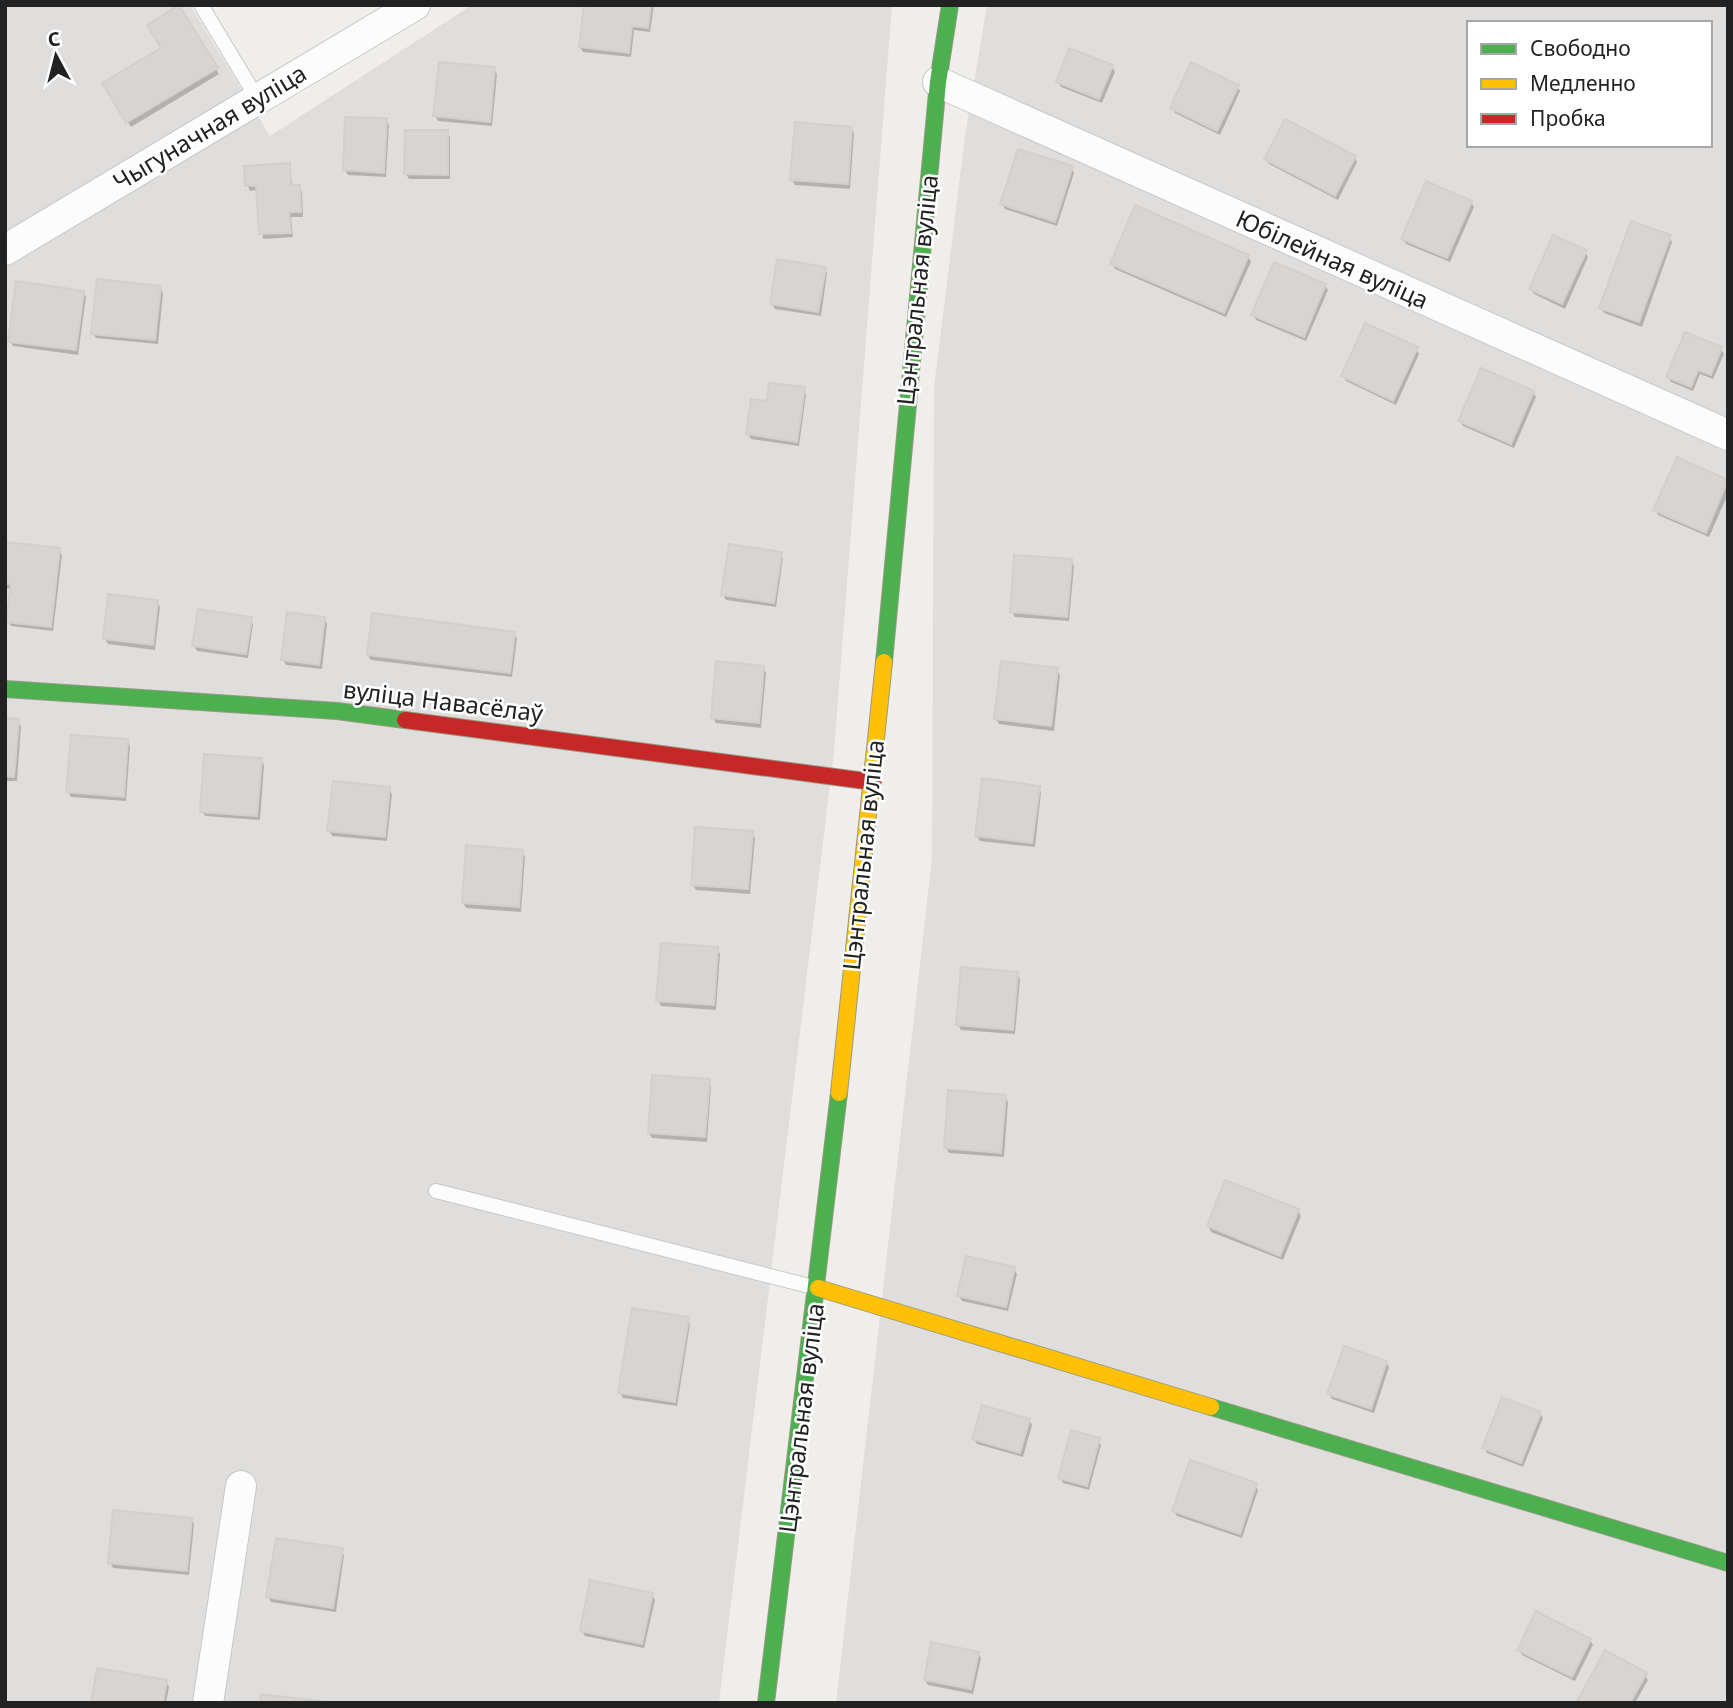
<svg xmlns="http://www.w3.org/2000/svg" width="1733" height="1708" font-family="'Noto Sans',sans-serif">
	<rect width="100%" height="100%" fill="#f0eeeb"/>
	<path fill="#dfdedc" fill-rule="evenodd" d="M 5,5 L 190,5 L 270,136 L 472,5 L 892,5 L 834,751 L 719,1703 L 5,1703 Z
		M 987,5 L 1728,5 L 1728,1703 L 836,1703 L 932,858 L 934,387 L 965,136 ZM 1469,23 L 1710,23 L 1710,145 L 1469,145 Z"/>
	<path fill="#0003" d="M 585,5 L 654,5 L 650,32 L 634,30 L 631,57 L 583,52 L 580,47 Z
		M 179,7 L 219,74 L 131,127 L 104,84 L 163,48 Z
		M 1112,67 L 1115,72 L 1102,103 L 1061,87 L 1058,82 Z
		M 494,69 L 497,74 L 492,126 L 438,121 L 435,116 Z
		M 1237,86 L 1240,91 L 1220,135 L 1175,113 L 1172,108 Z
		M 386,120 L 389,125 L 386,177 L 348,175 L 345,170 Z
		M 851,128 L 854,133 L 850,189 L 795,185 L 792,180 Z
		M 447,132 L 450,137 L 450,179 L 409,179 L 406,174 Z
		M 1354,157 L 1357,162 L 1338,200 L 1269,164 L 1266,159 Z
		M 289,165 L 293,187 L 299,187 L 302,192 L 303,217 L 291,217 L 293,237 L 263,239 L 258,190 L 250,191 L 247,185 Z
		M 1071,168 L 1074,173 L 1057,226 L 1005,209 L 1002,204 Z
		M 1471,202 L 1474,207 L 1450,262 L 1406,244 L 1403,239 Z
		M 1669,237 L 1672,242 L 1642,327 L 1604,313 L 1601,308 Z
		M 1585,252 L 1588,257 L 1565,309 L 1534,294 L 1531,289 Z
		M 1248,256 L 1251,262 L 1226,317 L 1115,269 L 1112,264 Z
		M 824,268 L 827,273 L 821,316 L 775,309 L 772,304 Z
		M 1325,285 L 1328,290 L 1306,341 L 1256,320 L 1253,314 Z
		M 160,287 L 163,293 L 158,344 L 96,338 L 93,333 Z
		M 83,292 L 86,297 L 78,355 L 13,346 L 10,341 Z
		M 1416,349 L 1419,354 L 1396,405 L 1346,381 L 1343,376 Z
		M 1721,349 L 1724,354 L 1713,379 L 1700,374 L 1693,391 L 1671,382 L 1668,376 Z
		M 803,389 L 806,394 L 799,446 L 751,439 L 748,434 L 768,403 Z
		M 1533,392 L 1536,397 L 1514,448 L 1463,426 L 1460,421 Z
		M 1677,459 L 1728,481 L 1728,494 L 1709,537 L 1658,515 L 1655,510 Z
		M 5,544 L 59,550 L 62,555 L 53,631 L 11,626 L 8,621 L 12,589 L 5,588 Z
		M 780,553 L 783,558 L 776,607 L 726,600 L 723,595 Z
		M 1071,560 L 1074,566 L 1069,621 L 1015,617 L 1012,612 Z
		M 157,602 L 160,607 L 155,650 L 108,644 L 105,639 Z
		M 324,618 L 327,624 L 322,669 L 286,665 L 283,660 Z
		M 250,619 L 253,624 L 248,658 L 197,651 L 194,646 Z
		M 514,633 L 517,638 L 512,677 L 371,660 L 368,655 Z
		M 763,667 L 766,673 L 761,728 L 716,723 L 713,718 Z
		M 1057,670 L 1060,675 L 1054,731 L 999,724 L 996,719 Z
		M 5,720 L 18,721 L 21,726 L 17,781 L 5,781 Z
		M 127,740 L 130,746 L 126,801 L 71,797 L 68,792 Z
		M 261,759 L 264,765 L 260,820 L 205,816 L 202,811 Z
		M 1038,787 L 1041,792 L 1035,847 L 980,841 L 977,836 Z
		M 389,789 L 392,794 L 387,841 L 332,836 L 329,830 Z
		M 752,833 L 755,838 L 750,894 L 696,890 L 693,885 Z
		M 522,852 L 525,857 L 521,912 L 466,908 L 463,903 Z
		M 717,949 L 720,954 L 716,1010 L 661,1006 L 658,1000 Z
		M 1017,973 L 1020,979 L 1015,1034 L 961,1030 L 958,1025 Z
		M 708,1081 L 711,1086 L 707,1142 L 652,1138 L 649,1133 Z
		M 1005,1096 L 1008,1102 L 1004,1157 L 949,1153 L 946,1148 Z
		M 1298,1211 L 1301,1216 L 1283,1260 L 1211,1232 L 1208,1226 Z
		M 1014,1269 L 1017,1274 L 1008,1311 L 962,1301 L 959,1296 Z
		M 687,1319 L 690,1324 L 677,1406 L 623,1398 L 620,1392 Z
		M 1386,1362 L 1389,1367 L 1374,1413 L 1332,1399 L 1329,1394 Z
		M 1540,1413 L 1543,1418 L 1523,1467 L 1487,1453 L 1484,1447 Z
		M 1029,1420 L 1032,1425 L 1023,1457 L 977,1444 L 974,1439 Z
		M 1098,1440 L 1101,1445 L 1089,1490 L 1063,1483 L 1060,1478 Z
		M 1255,1485 L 1258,1490 L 1242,1538 L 1177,1516 L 1174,1511 Z
		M 191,1519 L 194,1524 L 189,1575 L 113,1568 L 110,1562 Z
		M 341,1550 L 344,1555 L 336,1612 L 271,1602 L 268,1596 Z
		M 652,1595 L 655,1600 L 644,1648 L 585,1636 L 582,1631 Z
		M 1590,1640 L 1593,1645 L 1575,1681 L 1522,1655 L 1519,1650 Z
		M 978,1653 L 981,1658 L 973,1694 L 928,1685 L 925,1680 Z
		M 1645,1675 L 1648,1680 L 1635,1703 L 1578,1703 Z
		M 166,1681 L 169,1687 L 166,1703 L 93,1703 Z"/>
	<path fill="#d7d4d2" stroke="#d3d0cc" stroke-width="2" d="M 179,5 L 218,68 L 126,123 L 102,83 L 161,48 L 147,25 Z
		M 584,5 L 651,5 L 648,28 L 632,26 L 629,53 L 579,47 Z
		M 1069,48 L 1113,65 L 1099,99 L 1056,82 Z
		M 439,62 L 495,67 L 490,122 L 433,116 Z
		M 1191,62 L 1239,85 L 1217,131 L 1170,108 Z
		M 345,117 L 387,118 L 384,173 L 343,170 Z
		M 1285,119 L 1356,156 L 1335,196 L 1264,159 Z
		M 795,122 L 852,127 L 848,184 L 790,180 Z
		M 405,130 L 448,130 L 448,175 L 404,174 Z
		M 1018,149 L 1073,166 L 1055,222 L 1000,204 Z
		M 290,163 L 291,185 L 300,185 L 301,212 L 289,212 L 291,233 L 259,234 L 256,186 L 245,186 L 244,166 Z
		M 1426,181 L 1472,201 L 1447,258 L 1401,239 Z
		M 1135,205 L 1249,255 L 1224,313 L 1110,264 Z
		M 1631,221 L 1671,235 L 1639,322 L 1599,308 Z
		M 1553,235 L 1587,250 L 1562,304 L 1529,289 Z
		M 777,259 L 826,267 L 818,312 L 770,304 Z
		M 1274,262 L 1326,284 L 1304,337 L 1251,315 Z
		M 97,279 L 161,286 L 155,340 L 91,334 Z
		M 16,281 L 84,291 L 76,350 L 8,342 Z
		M 1365,323 L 1418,347 L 1393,401 L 1341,376 Z
		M 1685,332 L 1722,347 L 1711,375 L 1698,370 L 1691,387 L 1666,377 Z
		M 1481,368 L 1534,391 L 1511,444 L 1458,421 Z
		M 769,383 L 805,387 L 797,442 L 746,434 L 751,399 L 767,401 Z
		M 1677,457 L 1728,480 L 1706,533 L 1653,510 Z
		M 5,542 L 60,548 L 51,627 L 6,622 L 11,584 L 5,584 Z
		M 729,544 L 782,552 L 774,603 L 721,595 Z
		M 1014,555 L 1072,559 L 1067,617 L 1010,612 Z
		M 108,594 L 158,600 L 153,645 L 103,639 Z
		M 198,609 L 252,617 L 246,654 L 192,646 Z
		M 287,612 L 325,617 L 319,665 L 281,660 Z
		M 372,613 L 515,632 L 510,673 L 367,655 Z
		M 716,661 L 764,666 L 759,723 L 711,718 Z
		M 1001,661 L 1058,668 L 1051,726 L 994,719 Z
		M 5,718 L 19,719 L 14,777 L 5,776 Z
		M 71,735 L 128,739 L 124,797 L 66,792 Z
		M 204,754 L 262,758 L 257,816 L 200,812 Z
		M 982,778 L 1040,786 L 1032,843 L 975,836 Z
		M 333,781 L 390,787 L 385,837 L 327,831 Z
		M 695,827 L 753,831 L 748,889 L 691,885 Z
		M 466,845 L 523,850 L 519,907 L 462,903 Z
		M 661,943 L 718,947 L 714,1005 L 656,1001 Z
		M 961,967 L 1018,972 L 1013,1030 L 956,1025 Z
		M 652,1075 L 710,1079 L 705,1137 L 648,1133 Z
		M 948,1090 L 1006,1095 L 1001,1153 L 944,1148 Z
		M 1225,1180 L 1299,1209 L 1280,1256 L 1207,1226 Z
		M 966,1256 L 1015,1267 L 1006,1307 L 957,1296 Z
		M 632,1308 L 689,1317 L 675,1402 L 618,1393 Z
		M 1344,1346 L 1387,1361 L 1371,1409 L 1327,1394 Z
		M 1502,1397 L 1541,1412 L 1521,1463 L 1482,1448 Z
		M 982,1405 L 1030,1419 L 1020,1453 L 972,1439 Z
		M 1071,1430 L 1100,1438 L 1087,1486 L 1058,1478 Z
		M 1190,1460 L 1257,1483 L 1240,1534 L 1172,1511 Z
		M 113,1510 L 192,1518 L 187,1571 L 108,1563 Z
		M 276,1538 L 343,1548 L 333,1608 L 266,1597 Z
		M 590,1580 L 653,1593 L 642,1644 L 580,1631 Z
		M 1536,1611 L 1591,1639 L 1572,1677 L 1517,1650 Z
		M 931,1642 L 979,1652 L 971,1689 L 924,1680 Z
		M 1605,1650 L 1647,1673 L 1630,1703 L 1576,1703 Z
		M 97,1668 L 167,1680 L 163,1703 L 91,1703 Z
		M 261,1694 L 338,1703 L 260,1703 Z"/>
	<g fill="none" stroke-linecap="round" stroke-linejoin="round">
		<g stroke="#c9c8c7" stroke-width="16">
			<path id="lane" d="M 201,5 L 258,100
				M 436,1191 L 817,1288"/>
		</g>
		<g stroke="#c9c8c7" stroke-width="32">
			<path id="street" d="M 938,82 L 1728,435
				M 5,250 L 415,5
				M 208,1703 L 241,1486"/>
		</g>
		<g stroke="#999a82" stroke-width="18">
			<path id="fast" d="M 884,662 L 938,82 L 950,5
				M 5,689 L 337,711 L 405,720
				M 1211,1407 L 1728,1563
				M 766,1703 L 839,1093"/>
		</g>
		<g stroke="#999a82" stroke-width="18">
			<path id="slow" d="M 839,1093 L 884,662
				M 818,1288 L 1211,1407"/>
		</g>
		<g stroke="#999a82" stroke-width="18">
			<path id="jam" d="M 405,720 L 873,782"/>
		</g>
		<use href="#lane" stroke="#fdfcfc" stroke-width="14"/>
		<use href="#street" stroke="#fdfcfc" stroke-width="30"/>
		<use href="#fast" stroke="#4caf50" stroke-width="16"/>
		<use href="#slow" stroke="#ffc107" stroke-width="16"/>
		<use href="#jam" stroke="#c62828" stroke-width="16"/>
	</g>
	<g text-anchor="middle" stroke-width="5" stroke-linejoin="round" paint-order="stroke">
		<g font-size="24" fill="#222" stroke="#fff">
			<text transform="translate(210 128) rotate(-31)" y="8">Чыгуначная вуліца</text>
			<text transform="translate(1332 260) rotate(24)" y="8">Юбілейная вуліца</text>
			<text transform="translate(918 290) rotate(-84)" y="8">Цэнтральная вуліца</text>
			<text transform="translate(443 702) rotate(7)" y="8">вуліца Навасёлаў</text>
			<text transform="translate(864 855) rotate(-84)" y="8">Цэнтральная вуліца</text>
			<text transform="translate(802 1418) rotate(-83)" y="8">Цэнтральная вуліца</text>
		</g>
	</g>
	<rect width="1733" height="1708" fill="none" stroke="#222222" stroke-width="14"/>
	<rect x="1467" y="21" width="245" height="126" fill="#ffffff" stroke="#a7a7a7" stroke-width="2"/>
	<rect x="1481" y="44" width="35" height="10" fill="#4caf50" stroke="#a7a7a7" stroke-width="2"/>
	<text x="1530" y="56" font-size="21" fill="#222222">Свободно</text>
	<rect x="1481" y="79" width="35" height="10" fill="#ffc107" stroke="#a7a7a7" stroke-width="2"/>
	<text x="1530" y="91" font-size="21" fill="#222222">Медленно</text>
	<rect x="1481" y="114" width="35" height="10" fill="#c62828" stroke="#a7a7a7" stroke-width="2"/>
	<text x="1530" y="126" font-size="21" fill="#222222">Пробка</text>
	<g transform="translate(56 56) rotate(353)" stroke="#ffffff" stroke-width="5" paint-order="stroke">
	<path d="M0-5L12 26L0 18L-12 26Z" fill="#222222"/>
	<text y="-10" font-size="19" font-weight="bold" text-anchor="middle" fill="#222222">С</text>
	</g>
</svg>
